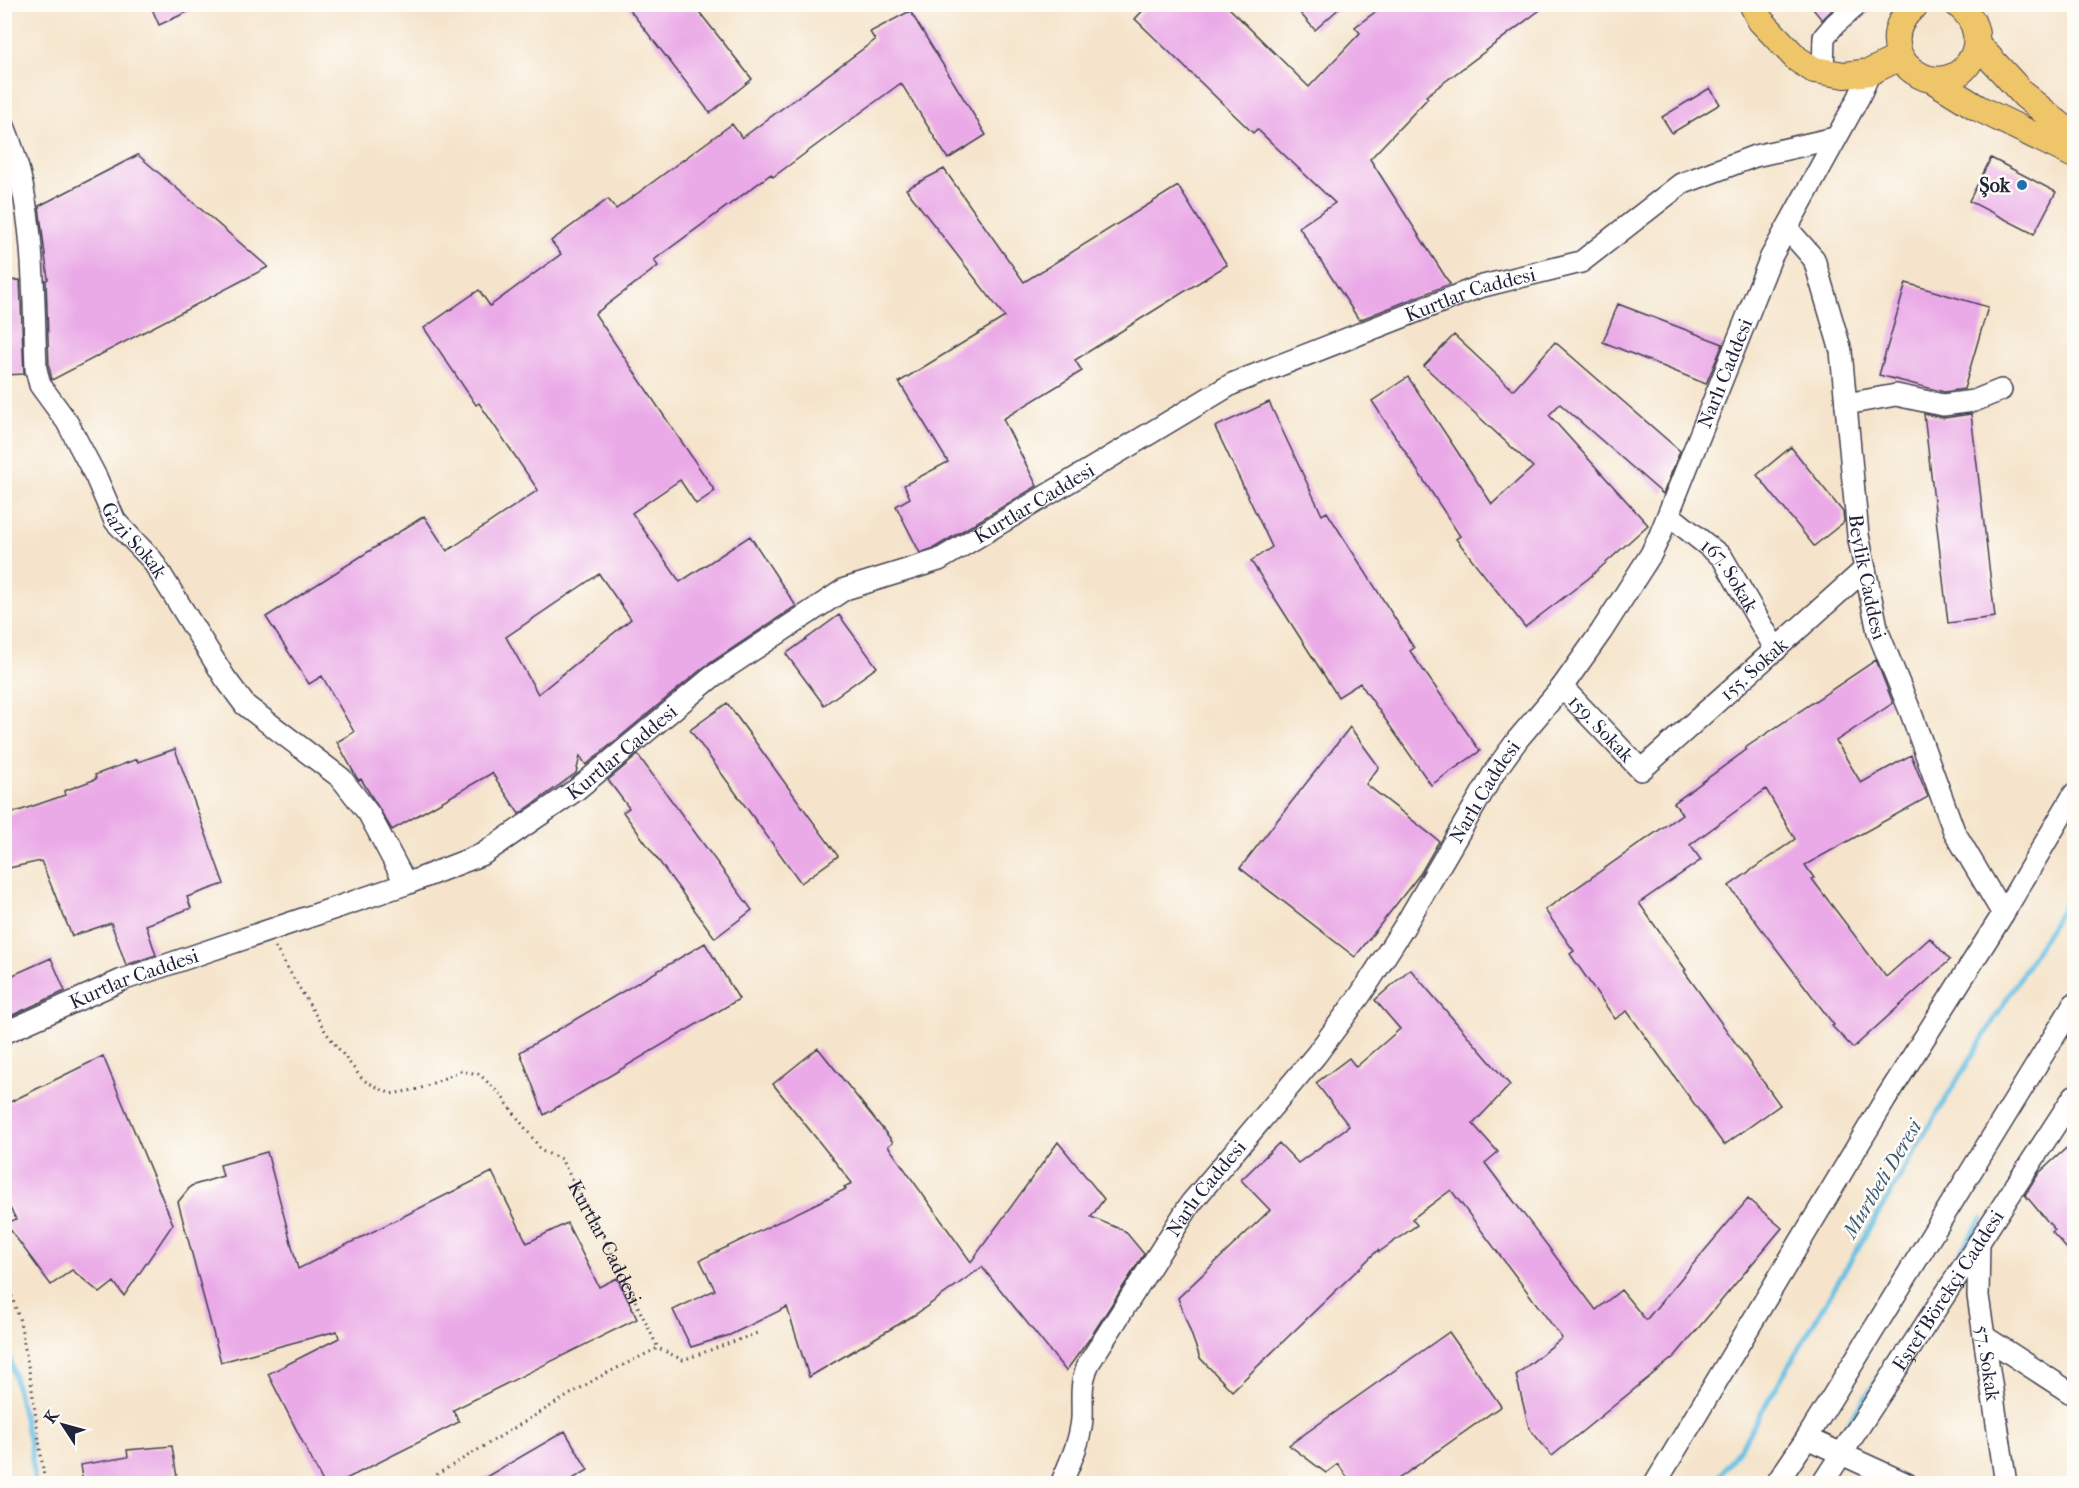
<svg xmlns="http://www.w3.org/2000/svg" width="2079" height="1488" font-family="'IM FELL French Canon',serif">
	<rect width="100%" height="100%" fill="#fdfcf7"/>
	<filter id="ink" filterUnits="userSpaceOnUse"><feTurbulence type="fractalNoise" baseFrequency=".0167" numOctaves="2"/><feDisplacementMap in="SourceGraphic" scale="12" xChannelSelector="R" yChannelSelector="G"/><feConvolveMatrix kernelMatrix="1 2 1 2 8 2 1 2 1" color-interpolation-filters="sRGB"/></filter>
	<filter id="wash" filterUnits="userSpaceOnUse"><feTurbulence type="fractalNoise" baseFrequency=".008" numOctaves="4" result="noise"/><feDisplacementMap in="SourceGraphic" scale="24" xChannelSelector="R" yChannelSelector="G"/><feGaussianBlur stdDeviation="1.35" result="paint"/><feColorMatrix in="noise" values="0 0 0 0 0 0 0 0 0 0 0 0 0 0 0 0 0 1.4 0 .05"/><feComposite in="paint" operator="in"/></filter>
	<g filter="url(#wash)">
		<rect width="100%" height="100%" fill="#f5e4cb"/>
		<g fill="none" stroke-linecap="round" stroke-linejoin="round">
			<path stroke="#66c0e4" stroke-width="5" d="M 2064,1093 L 2074,1077
				M 4,1333 L 30,1444 L 35,1484
				M 1834,1445 L 1982,1219
				M 1714,1484 L 1742,1445 L 1948,1095 L 2074,889
				M 1808,1484 L 1829,1452"/>
		</g>
		<g id="blocks">
			<path fill="#eaaae7" fill-rule="evenodd" d="M 150,4 L 205,4 L 159,25 Z
				M 625,4 L 693,4 L 752,79 L 710,113 Z
				M 1149,4 L 1225,4 L 1309,87 L 1360,33 L 1355,27 L 1386,4 L 1548,4 L 1426,96 L 1428,98 L 1370,159 L 1450,284 L 1359,320 L 1299,227 L 1335,203 L 1257,129 L 1253,133 L 1135,19 Z
				M 1292,4 L 1344,4 L 1315,30 Z
				M 1809,4 L 1838,4 L 1822,20 Z
				M 910,11 L 986,135 L 948,159 L 901,83 L 773,177 L 771,174 L 654,260 L 658,266 L 595,314 L 715,491 L 696,504 L 680,480 L 632,513 L 680,582 L 750,536 L 796,606 L 704,667 L 586,765 L 580,756 L 576,773 L 519,814 L 492,773 L 392,830 L 361,779 L 359,780 L 357,778 L 337,742 L 354,732 L 322,676 L 309,684 L 266,617 L 424,516 L 447,551 L 538,490 L 479,403 L 476,405 L 424,328 L 479,290 L 490,306 L 561,254 L 551,241 L 608,199 L 616,209 L 732,124 L 742,138 L 875,40 L 870,32 ZM 599,574 L 631,619 L 538,694 L 506,637 Z
				M 1710,88 L 1720,104 L 1672,133 L 1662,117 Z
				M 138,155 L 268,267 L 52,380 L 49,367 L 46,280 L 48,279 L 39,206 Z
				M 1991,158 L 2056,192 L 2034,234 L 1969,201 Z
				M 944,169 L 1024,282 L 1178,186 L 1227,265 L 1075,360 L 1082,371 L 1003,419 L 1037,486 L 934,548 L 920,553 L 896,506 L 910,498 L 904,485 L 948,462 L 899,382 L 1005,317 L 906,189 Z
				M 20,280 L 24,374 L 4,375 L 4,281 Z
				M 1906,283 L 1988,307 L 1964,389 L 1944,392 L 1879,375 Z
				M 1618,304 L 1723,344 L 1706,384 L 1603,342 Z
				M 1454,335 L 1513,390 L 1555,342 L 1680,451 L 1663,494 L 1560,404 L 1549,415 L 1648,525 L 1589,578 L 1525,627 L 1456,539 L 1460,536 L 1372,401 L 1408,377 L 1492,504 L 1533,467 L 1424,366 Z
				M 1269,402 L 1322,515 L 1327,512 L 1414,648 L 1410,651 L 1480,751 L 1431,785 L 1360,683 L 1338,697 L 1251,561 L 1272,547 L 1215,427 Z
				M 1924,414 L 1944,418 L 1971,414 L 1995,617 L 1948,623 Z
				M 1791,447 L 1843,512 L 1844,522 L 1814,546 L 1757,475 Z
				M 839,615 L 877,667 L 824,705 L 786,654 Z
				M 1876,660 L 1893,703 L 1836,741 L 1861,783 L 1911,755 L 1928,797 L 1805,865 L 1814,878 L 1812,879 L 1886,977 L 1930,938 L 1950,960 L 1853,1048 L 1832,1026 L 1834,1025 L 1729,886 L 1795,839 L 1766,789 L 1690,845 L 1701,860 L 1639,903 L 1686,970 L 1684,971 L 1780,1105 L 1724,1145 L 1627,1011 L 1615,1019 L 1570,954 L 1574,951 L 1545,910 L 1682,814 L 1674,803 L 1746,750 L 1745,748 Z
				M 727,703 L 838,856 L 801,883 L 690,730 Z
				M 1350,727 L 1379,767 L 1366,784 L 1439,841 L 1420,874 L 1355,957 L 1240,868 Z
				M 175,749 L 224,884 L 187,897 L 191,908 L 146,925 L 156,955 L 126,965 L 111,923 L 72,936 L 41,861 L 4,869 L 4,816 L 65,795 L 64,791 L 96,779 L 95,775 L 137,759 L 138,762 Z
				M 638,755 L 752,910 L 715,938 L 623,812 L 629,808 L 608,780 Z
				M 705,943 L 739,999 L 544,1115 L 520,1052 Z
				M 51,958 L 65,991 L 4,1019 L 4,979 Z
				M 1410,969 L 1510,1085 L 1473,1124 L 1498,1152 L 1485,1163 L 1596,1310 L 1621,1290 L 1646,1320 L 1748,1199 L 1782,1228 L 1675,1356 L 1552,1456 L 1529,1428 L 1516,1375 L 1562,1338 L 1451,1190 L 1412,1219 L 1417,1225 L 1379,1252 L 1378,1250 L 1232,1391 L 1200,1358 L 1178,1298 L 1270,1210 L 1241,1180 L 1279,1143 L 1298,1163 L 1349,1126 L 1316,1083 L 1349,1058 L 1356,1067 L 1400,1029 L 1375,1000 Z
				M 818,1048 L 893,1142 L 888,1146 L 971,1262 L 1058,1142 L 1104,1199 L 1091,1217 L 1125,1231 L 1144,1254 L 1090,1338 L 1066,1371 L 982,1267 L 916,1314 L 809,1377 L 787,1307 L 730,1335 L 691,1347 L 673,1310 L 715,1290 L 700,1260 L 846,1189 L 844,1187 L 852,1183 L 773,1084 Z
				M 103,1056 L 173,1224 L 124,1296 L 114,1282 L 100,1293 L 72,1270 L 51,1285 L 6,1224 L 16,1219 L 4,1197 L 4,1105 Z
				M 2074,1141 L 2074,1257 L 2052,1232 L 2055,1230 L 2025,1195 L 2039,1173 Z
				M 267,1152 L 298,1269 L 492,1172 L 527,1243 L 567,1223 L 599,1287 L 617,1278 L 637,1319 L 453,1410 L 459,1422 L 336,1484 L 324,1484 L 268,1374 L 339,1338 L 337,1331 L 221,1362 L 178,1202 L 191,1186 L 223,1176 L 220,1165 Z
				M 1449,1332 L 1501,1406 L 1391,1484 L 1352,1484 L 1338,1464 L 1326,1473 L 1289,1445 Z
				M 565,1431 L 588,1470 L 564,1484 L 474,1484 Z
				M 172,1446 L 178,1484 L 83,1484 L 80,1465 L 128,1457 L 127,1450 Z"/>
		</g>
	</g>
	<g filter="url(#ink)">
		<use href="#blocks" fill-opacity="0" stroke="#423f51" stroke-width="1.5"/>
		<g fill="none" stroke-linecap="round" stroke-linejoin="round">
			<g stroke="#423f51" stroke-width="24">
				<g id="minor">
					<path d="M 1823,71 L 1824,37 L 1835,24 L 1858,4"/>
					<path id="s2" d="M 4,126 C 36,203 33,287 36,369 L 40,385 L 67,422 L 96,477 L 115,521 L 152,560 L 225,678 L 245,705 L 341,778 L 369,814 L 406,884"/>
					<path id="s3" d="M 1785,232 L 1792,234 L 1814,259 L 1841,351 L 1858,535 L 1878,632 L 1911,713 L 1954,831 L 2003,914"/>
					<path d="M 1846,404 L 1896,395 L 1943,405 L 1974,401 L 2001,390"/>
					<path id="s4" d="M 1669,515 L 1722,557 L 1776,650"/>
					<path id="s5" d="M 1562,687 L 1641,770 L 1865,569"/>
					<path id="s6" d="M 4,1033 L 122,980 L 406,884 L 483,854 L 576,790 L 712,677 L 845,589 L 939,560 L 1232,384 L 1479,287 L 1581,262 L 1681,184 L 1755,156 L 1835,138"/>
					<path id="s7" d="M 1979,1242 L 1978,1296 L 2006,1484"/>
					<path d="M 1985,1337 L 2074,1395"/>
					<path d="M 1807,1438 L 1907,1484"/>
					<path id="s8" d="M 1061,1484 C 1070,1463 1080,1442 1082,1419 C 1083,1395 1079,1386 1089,1363 L 1191,1203 L 1316,1055 L 1361,994 L 1404,927 L 1495,771 L 1518,739 L 1562,687 L 1601,632 L 1651,554 L 1660,535 L 1771,257 L 1859,97 L 1870,72"/>
					<path d="M 1655,1484 L 1885,1100 L 2003,914 L 2074,794"/>
					<path d="M 1776,1484 L 1807,1438 L 2074,1004"/>
					<path id="s9" d="M 1822,1484 L 2074,1096"/>
				</g>
			</g>
			<g stroke="#423f51" stroke-width="28">
				<path id="major" d="M 1752,4 L 1760,20 L 1797,59 L 1814,70 L 1845,75 L 1870,72 L 1900,57
					M 1917,4 C 1904,14 1895,27 1897,44 C 1898,55 1904,65 1913,71 C 1956,103 2004,40 1957,4
					M 1977,44 L 2025,96 L 2074,136
					M 1931,79 L 1978,108 L 2074,155"/>
			</g>
			<g stroke="#423f51" stroke-width="3" stroke-dasharray="1.5 4.5" stroke-linecap="butt">
				<path id="s1" d="M 275,947 L 327,1034 L 363,1080 L 391,1094 L 419,1089 L 461,1071 L 479,1074 L 500,1094 L 542,1151 L 561,1159 L 611,1251 L 658,1348"/>
				<path d="M 4,1273 L 20,1321 L 31,1382 L 45,1484"/>
				<path d="M 4,1470 L 6,1484"/>
				<path d="M 421,1484 L 599,1377 L 658,1348 L 683,1360 L 760,1332"/>
			</g>
			<use href="#minor" stroke="#fff" stroke-width="21"/>
			<use href="#major" stroke="#eec569" stroke-width="26"/>
		</g>
	</g>
	<circle fill="#1f6fb2" stroke="#fdfcf7" stroke-width="2" cx="2022" cy="185" r="6"/>
	<g text-anchor="middle" stroke-width="5" stroke-linejoin="round" paint-order="stroke">
		<g font-size="20" font-weight="bold" fill="#22223b" stroke="#fdfcf7" text-anchor="end">
			<text x="2010" y="192">Şok</text>
		</g>
		<g font-size="20" fill="#22223b" stroke="#fdfcf7">
			<text dy="7" stroke="none"><textPath href="#s6" startOffset="1656">Kurtlar Caddesi</textPath></text>
			<text dy="7" stroke="none"><textPath href="#s8" startOffset="1308">Narlı Caddesi</textPath></text>
			<text dy="7" stroke="none"><textPath href="#s6" startOffset="1170">Kurtlar Caddesi</textPath></text>
			<text dy="7" stroke="none"><textPath href="#s2" startOffset="446">Gazi Sokak</textPath></text>
			<text dy="7" stroke="none"><textPath href="#s3" startOffset="364">Beylik Caddesi</textPath></text>
			<text dy="7" stroke="none"><textPath href="#s4" startOffset="87">167. Sokak</textPath></text>
			<text dy="7" stroke="none"><textPath href="#s5" startOffset="266">155. Sokak</textPath></text>
			<text dy="7" stroke="none"><textPath href="#s5" startOffset="57">159. Sokak</textPath></text>
			<text dy="7" stroke="none"><textPath href="#s6" startOffset="684">Kurtlar Caddesi</textPath></text>
			<text dy="7" stroke="none"><textPath href="#s8" startOffset="822">Narlı Caddesi</textPath></text>
			<text dy="7" stroke="none"><textPath href="#s6" startOffset="141">Kurtlar Caddesi</textPath></text>
			<text dy="7" stroke="none"><textPath href="#s8" startOffset="336">Narlı Caddesi</textPath></text>
			<text dy="7" stroke="none"><textPath href="#s1" startOffset="498">Kurtlar Caddesi</textPath></text>
			<text dy="7" stroke="none"><textPath href="#s9" startOffset="231">Eşref Börekçi Caddesi</textPath></text>
			<text dy="7" stroke="none"><textPath href="#s7" startOffset="122">57. Sokak</textPath></text>
		</g>
		<g font-size="21" font-style="italic" fill="#3a5976" stroke="#fdfcf7">
			<text transform="translate(1882 1179) rotate(-59)" y="7">Murtbeli Deresi</text>
		</g>
	</g>
	<rect width="2079" height="1488" fill="none" stroke="#fdfcf7" stroke-width="24"/>
	<g transform="translate(63 1425) rotate(306)" stroke="#fdfcf7" stroke-width="4.5" paint-order="stroke">
	<path d="M0-4.5L10 22L0 15L-10 22Z" fill="#22223b"/>
	<text y="-9" font-size="16" font-weight="bold" text-anchor="middle" fill="#22223b">K</text>
	</g>
</svg>
